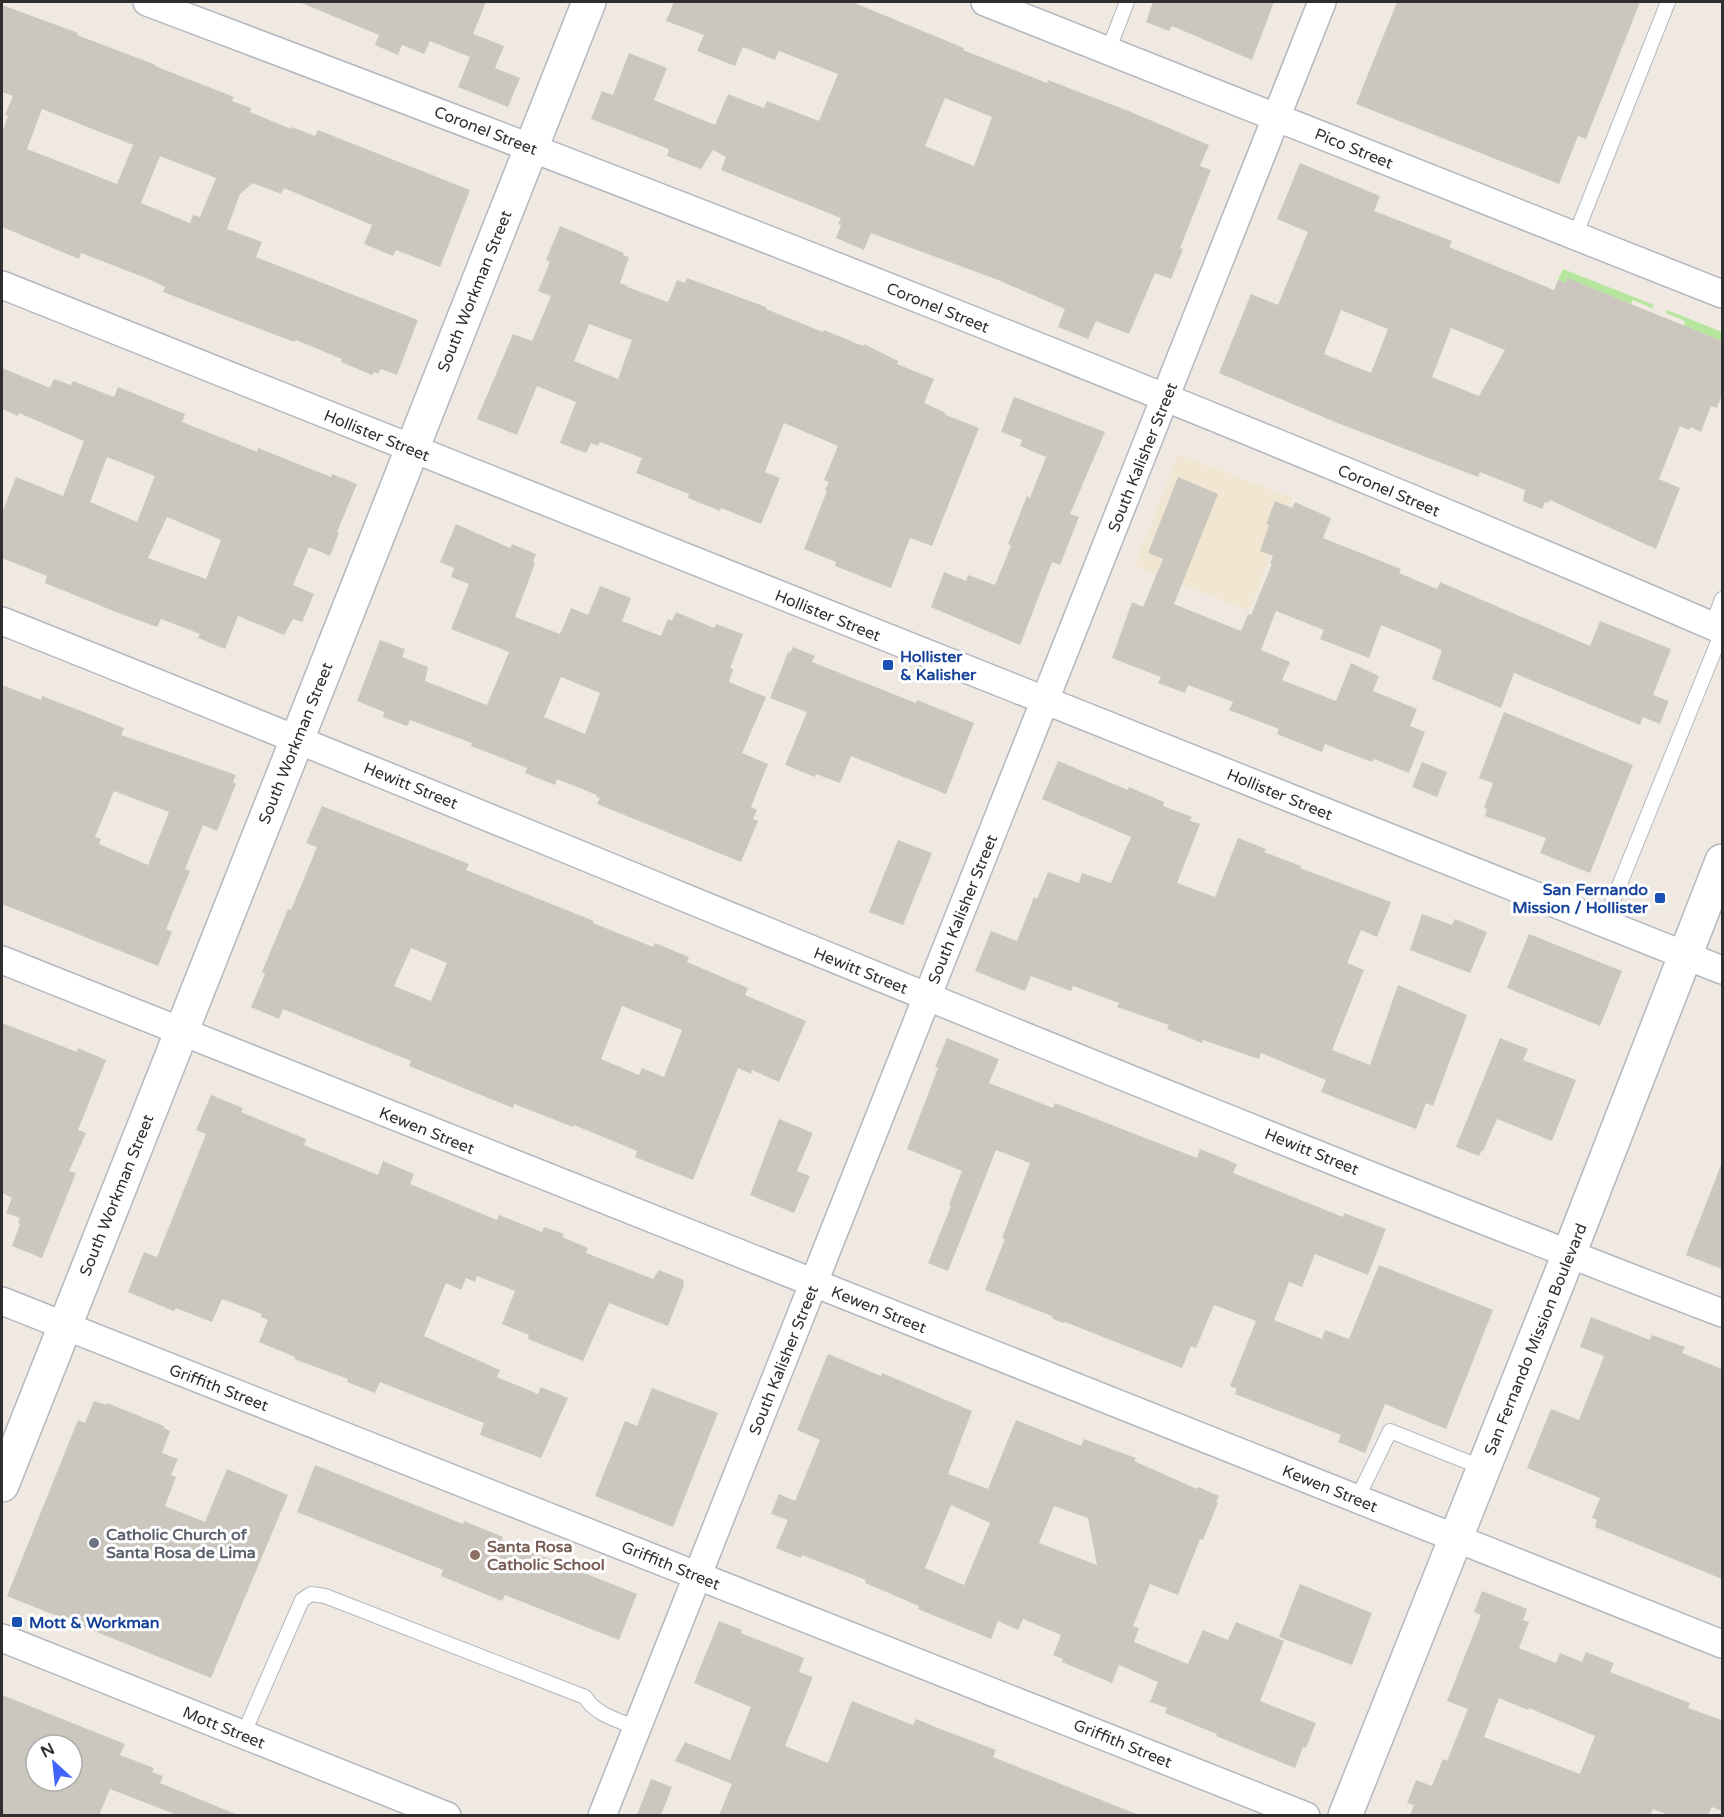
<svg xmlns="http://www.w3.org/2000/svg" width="1724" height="1817" font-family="'Varela Round',sans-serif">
	<rect width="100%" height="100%" fill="#efe9e1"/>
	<path fill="#f0e6d1" d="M 1178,454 L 1293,498 L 1249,611 L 1135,567 Z"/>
	<path fill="#b6e59e" d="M 1563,269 L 1654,305 L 1652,308 L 1633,300 L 1631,304 L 1581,284 L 1565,283 L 1558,280 Z
		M 1667,310 L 1722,332 L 1722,341 L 1684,326 L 1685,321 L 1666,313 Z"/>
	<path fill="#cbc7bf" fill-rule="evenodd" d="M 299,2 L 486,2 L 473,34 L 504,46 L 495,68 L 520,78 L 508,107 L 458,87 L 470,57 L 430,41 L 424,54 L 402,45 L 398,55 L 375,45 L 379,35 Z
		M 674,2 L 852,2 L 964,48 L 963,50 L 1047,83 L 1048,80 L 1131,112 L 1209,145 L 1200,166 L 1211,170 L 1180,248 L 1183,249 L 1171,279 L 1155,273 L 1129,334 L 1096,321 L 1088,339 L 1058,327 L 1065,309 L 998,280 L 871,233 L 864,250 L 836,238 L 841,225 L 838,224 L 841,218 L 721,170 L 726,157 L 713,150 L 701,169 L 667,156 L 669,149 L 591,119 L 602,91 L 613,95 L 629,53 L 667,68 L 654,100 L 715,125 L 728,94 L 764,108 L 767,101 L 819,121 L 838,74 L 779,51 L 775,60 L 743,47 L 735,66 L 697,51 L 704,35 L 666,21 ZM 945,98 L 992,117 L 974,166 L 925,146 Z
		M 1153,2 L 1274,2 L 1252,60 L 1172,26 L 1169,31 L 1146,22 Z
		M 1397,2 L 1640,2 L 1586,139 L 1578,136 L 1559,184 L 1356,104 Z
		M 2,5 L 78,33 L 77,35 L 156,65 L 155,66 L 234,97 L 232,101 L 251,108 L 250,112 L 291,129 L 292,127 L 315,136 L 318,130 L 470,190 L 440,267 L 396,250 L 393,256 L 364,244 L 372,225 L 284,188 L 281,194 L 253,183 L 240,194 L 227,229 L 262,242 L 256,257 L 418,320 L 397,375 L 381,369 L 378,374 L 374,372 L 372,375 L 341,362 L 342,359 L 296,340 L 294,342 L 163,292 L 165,287 L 146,278 L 81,253 L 79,259 L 2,227 L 2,133 L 8,116 L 5,115 L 13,96 L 2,92 ZM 42,109 L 133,145 L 117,184 L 27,149 ZM 160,156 L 216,178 L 200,217 L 193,215 L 190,223 L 141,203 Z
		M 1300,163 L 1380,196 L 1374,211 L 1452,241 L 1449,247 L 1554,290 L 1558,280 L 1565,283 L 1567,278 L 1722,341 L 1722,395 L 1717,408 L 1711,406 L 1701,432 L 1691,427 L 1689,430 L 1680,426 L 1659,479 L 1680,488 L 1656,549 L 1550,500 L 1548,503 L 1545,502 L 1542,509 L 1523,501 L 1525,490 L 1480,472 L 1478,477 L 1335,422 L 1219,373 L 1251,294 L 1278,305 L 1308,232 L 1277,219 ZM 1341,310 L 1388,329 L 1371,373 L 1324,354 ZM 1451,328 L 1505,350 L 1479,396 L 1432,377 Z
		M 560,226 L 624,253 L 623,255 L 629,257 L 620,283 L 628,286 L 627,287 L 668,302 L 677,280 L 685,283 L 687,278 L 766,307 L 766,309 L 823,332 L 824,330 L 863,346 L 864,344 L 898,361 L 897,364 L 934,379 L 924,403 L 944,412 L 946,415 L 979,428 L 932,546 L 910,538 L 891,588 L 835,566 L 836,562 L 804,549 L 827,491 L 825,490 L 829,482 L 824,480 L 838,446 L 784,423 L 765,472 L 780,478 L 761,524 L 721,508 L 720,511 L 688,498 L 689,494 L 636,473 L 642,458 L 600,442 L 598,446 L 591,443 L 586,453 L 560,443 L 576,402 L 537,386 L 517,435 L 477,419 L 513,334 L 532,341 L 551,296 L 538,291 L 550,262 L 546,260 ZM 589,324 L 632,340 L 618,379 L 574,361 Z
		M 2,368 L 50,388 L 54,379 L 71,385 L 73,381 L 114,397 L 118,387 L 185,414 L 182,422 L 257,452 L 258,448 L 331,477 L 332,474 L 357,484 L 337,532 L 339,533 L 330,556 L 309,547 L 293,585 L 314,594 L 302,622 L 293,619 L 284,635 L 238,616 L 225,649 L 198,638 L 200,634 L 161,619 L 157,627 L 116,612 L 45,583 L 47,576 L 2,558 L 2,513 L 16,477 L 63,496 L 84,441 L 19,413 L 18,416 L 2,409 ZM 107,457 L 155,476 L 137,522 L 90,502 ZM 167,517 L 221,540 L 206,579 L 148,558 Z
		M 1014,397 L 1105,432 L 1070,514 L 1079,517 L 1060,565 L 1052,562 L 1020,645 L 931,607 L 944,572 L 966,581 L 968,575 L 995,585 L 1011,546 L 1008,544 L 1027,496 L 1030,498 L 1046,457 L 1020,446 L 1022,440 L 1001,432 Z
		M 1178,477 L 1218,494 L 1174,604 L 1241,631 L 1248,614 L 1251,615 L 1272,564 L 1270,563 L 1273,556 L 1260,551 L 1269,525 L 1266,524 L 1275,501 L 1292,508 L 1295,502 L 1331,518 L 1323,538 L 1401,569 L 1399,573 L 1437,589 L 1440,582 L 1590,646 L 1600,621 L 1671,649 L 1653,695 L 1669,701 L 1660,724 L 1643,717 L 1640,725 L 1514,673 L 1501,708 L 1432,679 L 1442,650 L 1381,625 L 1369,658 L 1320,639 L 1324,630 L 1276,611 L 1261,650 L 1290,662 L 1282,680 L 1336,701 L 1351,663 L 1379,676 L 1373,691 L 1417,709 L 1410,726 L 1425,732 L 1409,773 L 1374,759 L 1372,762 L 1325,744 L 1322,752 L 1277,734 L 1279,729 L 1229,710 L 1233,702 L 1188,685 L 1185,693 L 1158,683 L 1161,677 L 1112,658 L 1132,602 L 1143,607 L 1163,559 L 1148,553 Z
		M 456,524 L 510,548 L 512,544 L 536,554 L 533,562 L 535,563 L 515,617 L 560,634 L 571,608 L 588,615 L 600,586 L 631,598 L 622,621 L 661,636 L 668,619 L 672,621 L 676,612 L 714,628 L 716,624 L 743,634 L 730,668 L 733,669 L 729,682 L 766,697 L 742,753 L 768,764 L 751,807 L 757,810 L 753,819 L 758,821 L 741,862 L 597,804 L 600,798 L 596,797 L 597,795 L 557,779 L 555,785 L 525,773 L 527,768 L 471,746 L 472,743 L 410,720 L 407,726 L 383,717 L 384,712 L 357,701 L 380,640 L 405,649 L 402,657 L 428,667 L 425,681 L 487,705 L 509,652 L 451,629 L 469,584 L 451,577 L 454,568 L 440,562 ZM 561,677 L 600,693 L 585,734 L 544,717 Z
		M 793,647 L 815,656 L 812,662 L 883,690 L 916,703 L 917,700 L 974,723 L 946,794 L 851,756 L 840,783 L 816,774 L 815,777 L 785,765 L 807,712 L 770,698 L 788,652 L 790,653 Z
		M 2,685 L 41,700 L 42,696 L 94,716 L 124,728 L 121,735 L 236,775 L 233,782 L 236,784 L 217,831 L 203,825 L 185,869 L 190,871 L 166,929 L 172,932 L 158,966 L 2,904 ZM 114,791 L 169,812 L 148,865 L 99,844 L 101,839 L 95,837 Z
		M 1504,712 L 1633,765 L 1590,873 L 1540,853 L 1546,838 L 1485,816 L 1487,809 L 1484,808 L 1493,783 L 1479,778 Z
		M 1058,761 L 1128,790 L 1129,787 L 1164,802 L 1163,806 L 1192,817 L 1190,821 L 1200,824 L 1177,883 L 1215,897 L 1238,838 L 1266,849 L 1264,852 L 1301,866 L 1300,868 L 1391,902 L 1377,937 L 1361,930 L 1347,963 L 1364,970 L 1332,1050 L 1370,1065 L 1398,985 L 1467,1015 L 1433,1106 L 1426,1103 L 1416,1129 L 1321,1092 L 1326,1080 L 1261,1053 L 1259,1059 L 1203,1040 L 1202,1043 L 1167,1029 L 1169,1025 L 1117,1007 L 1119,1003 L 1073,986 L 1071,991 L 1031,976 L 1025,991 L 975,971 L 991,931 L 1017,941 L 1034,897 L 1037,899 L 1048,872 L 1079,883 L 1082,873 L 1111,883 L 1131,837 L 1042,799 Z
		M 1422,762 L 1447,772 L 1437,797 L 1412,787 Z
		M 322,806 L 469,864 L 466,870 L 594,921 L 593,923 L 653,947 L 655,943 L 689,957 L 687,962 L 748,988 L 745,995 L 806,1021 L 779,1082 L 752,1070 L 751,1074 L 738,1068 L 693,1180 L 635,1157 L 637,1151 L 574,1125 L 573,1127 L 514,1104 L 513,1108 L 409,1066 L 411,1061 L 283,1009 L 279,1019 L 251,1007 L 265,974 L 262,972 L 288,909 L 291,910 L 317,847 L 306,843 ZM 411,948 L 447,963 L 431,1001 L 394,986 ZM 622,1006 L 682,1030 L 664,1077 L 642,1068 L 639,1075 L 601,1059 Z
		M 898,840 L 932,853 L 903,925 L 869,912 Z
		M 1422,914 L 1452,925 L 1455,919 L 1487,932 L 1470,973 L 1410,950 Z
		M 1529,934 L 1622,971 L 1600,1026 L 1507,988 Z
		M 2,1023 L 77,1052 L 78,1048 L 106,1060 L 78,1130 L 86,1133 L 69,1171 L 76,1173 L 42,1258 L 12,1246 L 20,1224 L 18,1223 L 20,1218 L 6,1213 L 12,1198 L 2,1193 Z
		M 947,1038 L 999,1059 L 989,1083 L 1053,1108 L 1055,1103 L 1197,1158 L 1200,1149 L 1237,1164 L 1233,1173 L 1343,1217 L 1344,1213 L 1386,1229 L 1368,1275 L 1315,1254 L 1302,1287 L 1289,1282 L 1274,1320 L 1322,1339 L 1325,1330 L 1349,1339 L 1379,1265 L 1493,1310 L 1446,1429 L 1385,1404 L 1365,1453 L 1338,1442 L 1341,1435 L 1235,1394 L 1237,1389 L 1230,1386 L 1256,1321 L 1214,1305 L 1196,1348 L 1191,1346 L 1182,1368 L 1065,1322 L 1063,1323 L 1053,1319 L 1052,1316 L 985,1290 L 1005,1239 L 1002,1238 L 1030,1163 L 996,1150 L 948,1271 L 928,1263 L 951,1206 L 949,1205 L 962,1171 L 907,1149 L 938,1068 L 935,1067 Z
		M 1500,1038 L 1528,1049 L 1523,1060 L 1576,1080 L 1552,1141 L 1497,1119 L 1483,1151 L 1482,1150 L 1479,1156 L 1456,1147 Z
		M 211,1095 L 243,1108 L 241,1112 L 306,1139 L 304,1145 L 378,1175 L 383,1161 L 414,1174 L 410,1184 L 497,1220 L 499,1215 L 542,1232 L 544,1227 L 564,1234 L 562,1237 L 588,1248 L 586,1253 L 653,1279 L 659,1270 L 684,1280 L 683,1285 L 684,1285 L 668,1326 L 609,1303 L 583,1361 L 528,1339 L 529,1335 L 502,1324 L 515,1291 L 477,1276 L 475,1282 L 466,1278 L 461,1290 L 446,1283 L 424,1336 L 500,1370 L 497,1377 L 538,1394 L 541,1387 L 568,1398 L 541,1458 L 480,1435 L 484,1423 L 380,1382 L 375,1393 L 347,1382 L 348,1379 L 294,1359 L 295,1357 L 259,1342 L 268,1320 L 261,1317 L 262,1314 L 222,1299 L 212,1322 L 176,1308 L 174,1311 L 128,1292 L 144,1252 L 157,1257 L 206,1134 L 196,1130 Z
		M 779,1119 L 813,1133 L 797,1171 L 810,1176 L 794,1213 L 750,1195 Z
		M 1721,1165 L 1722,1165 L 1722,1269 L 1686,1255 Z
		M 1591,1317 L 1650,1340 L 1652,1335 L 1685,1347 L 1682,1353 L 1722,1369 L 1722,1579 L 1595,1527 L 1597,1520 L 1592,1518 L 1600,1498 L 1527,1468 L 1551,1409 L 1579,1420 L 1604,1356 L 1580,1347 Z
		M 828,1354 L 881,1376 L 882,1373 L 972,1411 L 948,1474 L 988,1489 L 1016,1420 L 1081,1446 L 1084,1439 L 1136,1458 L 1134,1461 L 1197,1489 L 1198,1487 L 1219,1496 L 1216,1502 L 1218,1503 L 1203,1540 L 1200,1539 L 1178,1595 L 1150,1584 L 1133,1626 L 1139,1628 L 1134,1642 L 1188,1664 L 1203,1630 L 1228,1640 L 1236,1622 L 1284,1641 L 1260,1701 L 1316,1723 L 1306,1748 L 1303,1747 L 1295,1768 L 1216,1736 L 1217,1734 L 1165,1713 L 1167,1708 L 1150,1702 L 1158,1682 L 1119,1665 L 1112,1683 L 1062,1662 L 1063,1659 L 1053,1655 L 1061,1635 L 1023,1619 L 1018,1630 L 998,1621 L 991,1639 L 918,1609 L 919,1606 L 865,1583 L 866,1580 L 802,1555 L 801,1558 L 776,1548 L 788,1520 L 771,1514 L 779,1494 L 795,1501 L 820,1440 L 797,1430 ZM 951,1505 L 990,1523 L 964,1585 L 925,1568 ZM 1054,1506 L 1088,1518 L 1097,1565 L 1039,1543 Z
		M 652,1388 L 718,1413 L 673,1527 L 595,1496 L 625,1421 L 637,1426 Z
		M 94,1401 L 106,1405 L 107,1403 L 164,1426 L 164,1428 L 170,1431 L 162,1453 L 178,1459 L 171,1475 L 176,1477 L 165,1506 L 205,1522 L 227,1469 L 288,1495 L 211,1678 L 7,1596 L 78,1420 L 85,1423 Z
		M 315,1465 L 463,1524 L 464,1521 L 503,1537 L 502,1540 L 637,1594 L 619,1640 L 505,1595 L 502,1601 L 441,1576 L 443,1570 L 297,1512 Z
		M 1300,1584 L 1372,1613 L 1352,1665 L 1279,1637 Z
		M 1482,1591 L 1527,1609 L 1523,1620 L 1529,1622 L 1519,1648 L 1556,1663 L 1560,1653 L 1582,1662 L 1586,1652 L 1614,1663 L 1610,1672 L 1690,1703 L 1688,1708 L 1722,1720 L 1722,1811 L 1712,1807 L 1708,1815 L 1669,1815 L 1653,1809 L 1650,1815 L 1410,1815 L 1414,1805 L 1407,1803 L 1416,1780 L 1432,1786 L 1443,1759 L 1447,1761 L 1468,1709 L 1447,1701 L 1481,1615 L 1474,1612 ZM 1499,1698 L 1528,1710 L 1529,1708 L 1595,1736 L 1580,1774 L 1484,1737 Z
		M 719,1621 L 742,1630 L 741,1633 L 804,1658 L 799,1672 L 813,1677 L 785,1746 L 828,1763 L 852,1701 L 913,1725 L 916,1719 L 938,1728 L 996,1750 L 993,1757 L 1139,1815 L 719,1815 L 732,1784 L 675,1761 L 685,1742 L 730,1760 L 751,1707 L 694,1683 Z
		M 2,1695 L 125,1744 L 120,1755 L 154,1768 L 152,1772 L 163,1776 L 160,1783 L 238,1815 L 177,1815 L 110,1789 L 99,1815 L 2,1815 ZM 36,1745 L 72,1745 L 72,1781 L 36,1781 Z
		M 651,1779 L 672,1787 L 661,1815 L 637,1815 Z"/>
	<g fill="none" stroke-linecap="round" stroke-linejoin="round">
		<g stroke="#b4b7c1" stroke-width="16">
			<path id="service" d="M 1108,51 L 1127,2
				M 1575,236 L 1668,2
				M 1712,626 L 1722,599
				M 1604,923 L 1722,632
				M 1357,1499 L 1390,1431 L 1483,1468
				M 243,1735 L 302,1600 L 311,1594 L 325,1596 L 585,1697 C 596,1715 618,1720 637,1728"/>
		</g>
		<g stroke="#b4b7c1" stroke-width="30">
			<path id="minor" d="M 147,2 C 676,201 1203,406 1722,630
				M 985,2 L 1722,294
				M 2,285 L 1722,970
				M 2,621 C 576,849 1145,1092 1722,1313
				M 2,960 L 1722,1644
				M 2,1301 L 1306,1816
				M 2,1638 L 447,1816
				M 602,1816 L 1322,2"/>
		</g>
		<g stroke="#b4b7c1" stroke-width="36">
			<path id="secondary" d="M 2,1485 L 589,2
				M 1345,1816 L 1569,1254 L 1722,861"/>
		</g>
		<use href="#service" stroke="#fff" stroke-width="14"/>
		<use href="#minor" stroke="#fff" stroke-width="27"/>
		<use href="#secondary" stroke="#fff" stroke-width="33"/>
	</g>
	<g fill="#1a4fb4" stroke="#fff" stroke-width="2">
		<rect x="882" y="659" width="12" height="12" rx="3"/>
		<rect x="1654" y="892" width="12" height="12" rx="3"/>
		<rect x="11" y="1616" width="12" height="12" rx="3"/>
	</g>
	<circle fill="#6b7280" stroke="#fff" stroke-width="2" cx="94" cy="1543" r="6"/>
	<circle fill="#8d6e63" stroke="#fff" stroke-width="2" cx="475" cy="1555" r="6"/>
	<g text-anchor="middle" stroke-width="6" stroke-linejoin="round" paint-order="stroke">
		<g font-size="16" fill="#2e2e2e" stroke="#fff">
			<text transform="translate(486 130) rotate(21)" y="6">Coronel Street</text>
			<text transform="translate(1354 148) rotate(22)" y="6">Pico Street</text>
			<text transform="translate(474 291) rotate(-68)" y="6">South Workman Street</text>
			<text transform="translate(938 307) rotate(22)" y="6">Coronel Street</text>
			<text transform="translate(377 435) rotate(22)" y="6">Hollister Street</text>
			<text transform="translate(1142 457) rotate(-68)" y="6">South Kalisher Street</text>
			<text transform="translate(1389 490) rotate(23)" y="6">Coronel Street</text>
			<text transform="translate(828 615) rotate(22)" y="6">Hollister Street</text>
			<text transform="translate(295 743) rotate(-68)" y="6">South Workman Street</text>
			<text transform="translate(411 785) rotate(22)" y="6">Hewitt Street</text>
			<text transform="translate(1280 794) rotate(22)" y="6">Hollister Street</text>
			<text transform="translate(962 909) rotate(-68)" y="6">South Kalisher Street</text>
			<text transform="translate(861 970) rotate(22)" y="6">Hewitt Street</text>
			<text transform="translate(427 1130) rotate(22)" y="6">Kewen Street</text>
			<text transform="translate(1312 1151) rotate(22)" y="6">Hewitt Street</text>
			<text transform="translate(116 1195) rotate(-68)" y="6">South Workman Street</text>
			<text transform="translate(879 1309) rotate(22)" y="6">Kewen Street</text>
			<text transform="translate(1535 1339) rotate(-68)" y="6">San Fernando Mission Boulevard</text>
			<text transform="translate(783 1360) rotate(-68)" y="6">South Kalisher Street</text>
			<text transform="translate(219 1387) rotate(21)" y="6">Griffith Street</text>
			<text transform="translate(1330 1488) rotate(22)" y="6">Kewen Street</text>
			<text transform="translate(671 1565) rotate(22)" y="6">Griffith Street</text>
			<text transform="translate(224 1727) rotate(22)" y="6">Mott Street</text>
			<text transform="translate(1123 1743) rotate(22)" y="6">Griffith Street</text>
		</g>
		<g font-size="16" font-weight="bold" fill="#164399" stroke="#fff" text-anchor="start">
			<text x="900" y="662">Hollister<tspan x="900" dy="18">&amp; Kalisher</tspan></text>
			<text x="1648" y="895" text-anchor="end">San Fernando<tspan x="1648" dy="18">Mission / Hollister</tspan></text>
			<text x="29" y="1628">Mott &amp; Workman</text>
		</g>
		<g font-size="16" font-weight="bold" fill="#5b616d" stroke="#fff" text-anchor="start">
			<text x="106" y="1540">Catholic Church of<tspan x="106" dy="18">Santa Rosa de Lima</tspan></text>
		</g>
		<g font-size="16" font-weight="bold" fill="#785e54" stroke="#fff" text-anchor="start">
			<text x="487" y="1552">Santa Rosa<tspan x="487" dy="18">Catholic School</tspan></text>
		</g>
	</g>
	<rect width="1724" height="1817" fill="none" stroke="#2e2e2e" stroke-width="6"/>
	<g transform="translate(54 1763) rotate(333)"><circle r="28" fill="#ffffff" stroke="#ababab" stroke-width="1.5"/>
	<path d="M0-4.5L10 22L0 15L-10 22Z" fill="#4264fb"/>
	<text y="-9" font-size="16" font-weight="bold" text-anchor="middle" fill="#2e2e2e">N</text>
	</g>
</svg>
